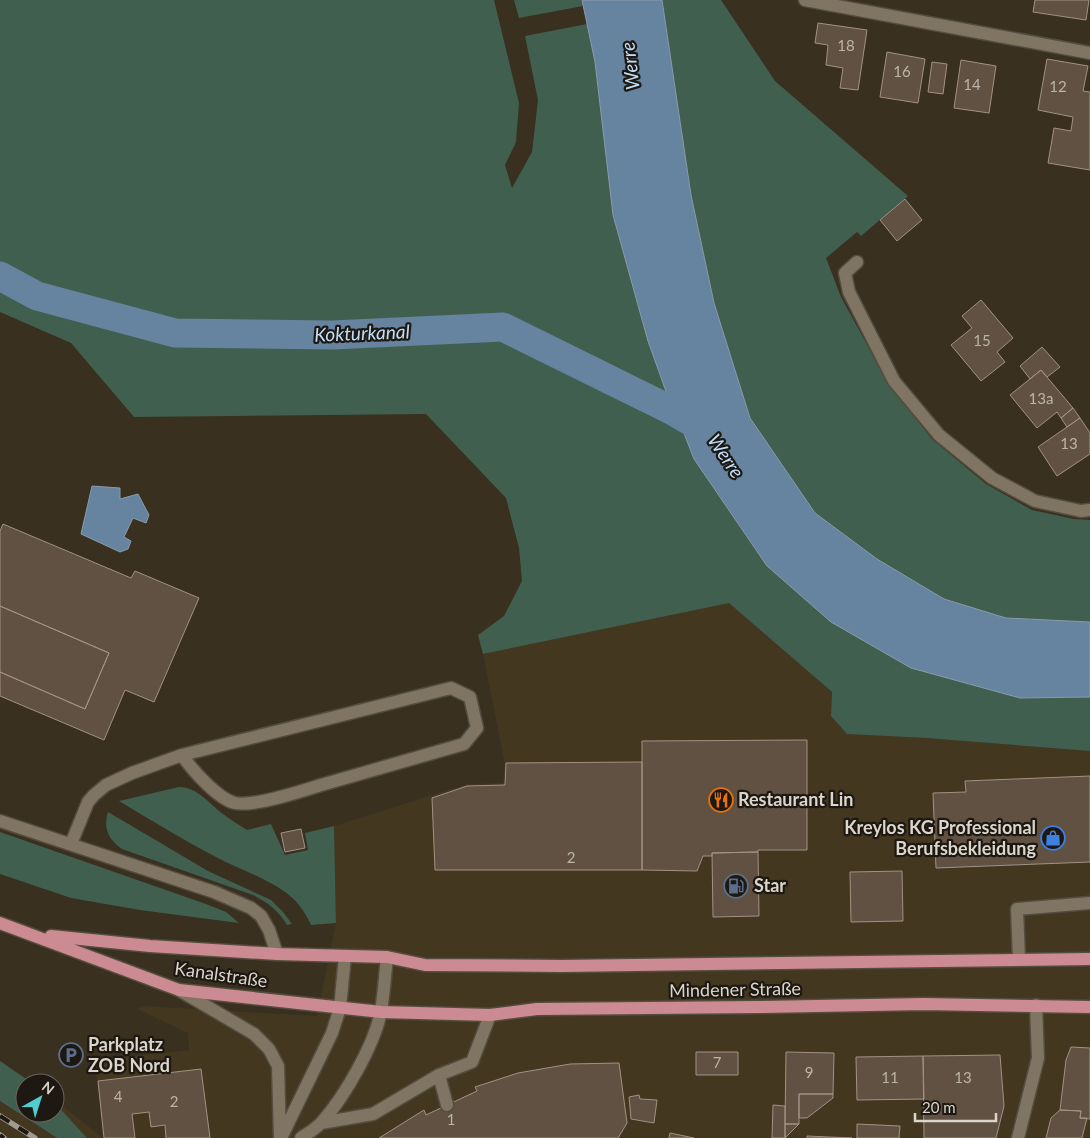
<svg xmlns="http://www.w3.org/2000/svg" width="1090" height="1138" font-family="Lato,sans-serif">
	<rect width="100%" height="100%" fill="#393020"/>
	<path fill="#433720" d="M 729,602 L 832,692 L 831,716 L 848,734 L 926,738 L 1090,751 L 1090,1138 L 87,1138 L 55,1103 L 55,1100 L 103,1138 L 95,1060 L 189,1050 L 188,1033 L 137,1009 L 143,1006 L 317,1016 L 336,923 L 334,826 L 467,784 L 503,783 L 505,765 L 483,654 Z
		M 0,1101 L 57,1138 L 0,1138 Z"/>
	<path fill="#405f4e" d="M 0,0 L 494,0 L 519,103 L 516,142 L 505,165 L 512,188 L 532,152 L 538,100 L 525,36 L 587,24 L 694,459 L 767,566 L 831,622 L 1020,698 L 1090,697 L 1090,751 L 926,738 L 847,734 L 831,716 L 832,692 L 729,603 L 483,654 L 478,635 L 504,616 L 522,581 L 519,548 L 506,498 L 426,414 L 134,417 L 71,343 L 0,312 Z
		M 514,0 L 582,0 L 583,6 L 519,18 Z
		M 662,0 L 721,0 L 775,81 L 908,196 L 861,236 L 857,232 L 826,258 L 841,297 L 889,385 L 932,439 L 986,484 L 1032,510 L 1074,519 L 1090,520 L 1090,622 L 1006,618 L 944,599 L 877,559 L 815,513 L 750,418 L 714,303 L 691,195 Z
		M 179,787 C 198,787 209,804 223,814 C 231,820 239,825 247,830 L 271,824 L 285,855 L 308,850 L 305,833 L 334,826 L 336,923 L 311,925 C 305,912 297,900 285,892 C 264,877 238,869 216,857 C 183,840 151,820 119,801 Z
		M 108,812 L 208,871 L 271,900 L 283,912 L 292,924 L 287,925 C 278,910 268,903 253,895 L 122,849 C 108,839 103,828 108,812 Z
		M 0,832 L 206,904 L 226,912 L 239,923 L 140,910 L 71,898 L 0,874 Z
		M 0,1061 L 32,1083 L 25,1083 L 25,1113 L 55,1113 L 55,1103 L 87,1138 L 57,1138 L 0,1101 Z"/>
	<path fill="#66839f" stroke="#899cac" d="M 582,0 L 662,0 L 691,195 L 714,303 L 750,418 L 815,513 L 877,559 L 944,599 L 1006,618 L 1090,622 L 1090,697 L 1020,698 L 911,668 L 831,622 L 767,566 L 694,459 L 678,418 L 673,411 L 648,341 L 613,215 L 595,62 Z
		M 92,486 L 120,488 L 120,499 L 138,494 L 149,515 L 146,523 L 133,518 L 124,537 L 131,541 L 128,549 L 120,552 L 81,534 Z"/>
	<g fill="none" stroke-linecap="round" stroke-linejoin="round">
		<path stroke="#66839f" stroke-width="29" d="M 0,276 L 37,296 L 175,333 L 333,335 L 503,327 L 673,411 L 707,431"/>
	</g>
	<path fill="#605143" stroke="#a39283" d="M 1035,0 L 1089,0 L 1086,20 L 1033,12 Z
		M 818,23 L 867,30 L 858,90 L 840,88 L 843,68 L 826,65 L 828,45 L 815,43 Z
		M 887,52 L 925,59 L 918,103 L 880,97 Z
		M 1047,59 L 1088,66 L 1083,91 L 1090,92 L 1090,170 L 1048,163 L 1054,128 L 1071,131 L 1073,117 L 1038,110 Z
		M 961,60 L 996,66 L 989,113 L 954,108 Z
		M 932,62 L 947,64 L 943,94 L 928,92 Z
		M 905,199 L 922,220 L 897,241 L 880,220 Z
		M 981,300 L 1013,338 L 997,352 L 1005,362 L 981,381 L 951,345 L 972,328 L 962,316 Z
		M 1042,347 L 1060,367 L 1047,377 L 1041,370 L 1030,379 L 1020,366 Z
		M 1041,370 L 1073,408 L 1061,418 L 1057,412 L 1037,428 L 1010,395 Z
		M 1073,408 L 1080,418 L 1067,427 L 1061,418 Z
		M 1080,418 L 1090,433 L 1090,454 L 1057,476 L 1038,447 Z
		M 3,524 L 131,578 L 135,571 L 199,598 L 154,702 L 125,690 L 104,740 L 0,696 L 0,672 L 85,709 L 109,653 L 0,606 L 0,531 Z
		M 0,606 L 109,653 L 85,709 L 0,672 Z
		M 807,740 L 807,850 L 758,850 L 758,852 L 712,853 L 712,856 L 703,856 L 697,871 L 642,870 L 642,741 Z
		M 642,762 L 642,870 L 435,870 L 432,798 L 467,786 L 505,785 L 506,763 Z
		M 1090,776 L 1090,862 L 936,868 L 933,793 L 966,792 L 965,781 Z
		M 301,829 L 305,848 L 285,852 L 281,833 Z
		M 758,852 L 759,916 L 713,917 L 712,853 Z
		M 902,871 L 903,921 L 851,922 L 850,872 Z
		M 1071,1047 L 1090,1048 L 1090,1119 L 1080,1118 L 1081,1111 L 1060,1110 L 1066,1060 Z
		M 696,1052 L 738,1052 L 738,1075 L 696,1075 Z
		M 786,1052 L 834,1053 L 833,1094 L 799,1094 L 799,1124 L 785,1124 Z
		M 1000,1055 L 1004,1106 L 996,1138 L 924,1138 L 923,1056 Z
		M 923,1056 L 924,1099 L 857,1100 L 856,1057 Z
		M 619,1063 L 627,1123 L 618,1138 L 379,1138 L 424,1110 L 426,1115 L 477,1091 L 475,1087 L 518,1073 L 570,1064 Z
		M 201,1069 L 210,1138 L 166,1138 L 165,1125 L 151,1127 L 149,1112 L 132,1114 L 135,1138 L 104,1138 L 98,1081 Z
		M 799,1094 L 833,1094 L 833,1098 L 807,1118 L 799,1118 Z
		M 639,1095 L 640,1099 L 657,1100 L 654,1123 L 631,1119 L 629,1097 Z
		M 773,1105 L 785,1106 L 785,1138 L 772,1138 Z
		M 1060,1110 L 1081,1111 L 1080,1118 L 1087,1118 L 1082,1138 L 1046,1138 L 1051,1118 Z
		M 785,1124 L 799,1124 L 785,1138 Z
		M 857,1124 L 900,1126 L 899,1138 L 857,1138 Z
		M 670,1133 L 694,1138 L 669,1138 Z
		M 807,1136 L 852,1138 L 807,1138 Z"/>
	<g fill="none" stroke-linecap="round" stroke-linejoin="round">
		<g stroke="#544d3f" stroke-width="15">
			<path id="minor" d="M 805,0 L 1090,53
				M 857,262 L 845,273 L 849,292 L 894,381 L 939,435 L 992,478 L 1035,501 L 1081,511 L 1090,510
				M 0,821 L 214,892 L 251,908 L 261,916 L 269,930 L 277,954
				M 71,844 L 88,802 L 94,795 L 106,785 L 132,773 L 182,755 L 451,688 L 470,697 L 477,728 L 464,744 C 416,758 369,771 321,785 C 302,791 254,807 235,803 C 218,799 192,770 182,755
				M 1019,959 L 1017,909 L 1090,903
				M 179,990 L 254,1034 L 269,1049 L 278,1066 L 280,1138
				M 439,1075 L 447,1105
				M 321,1123 L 373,1114 L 439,1075 L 472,1062 L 490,1015
				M 281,1138 L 332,1033 L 340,1008 L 345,956
				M 301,1138 C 308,1133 317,1128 322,1122 C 345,1096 375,1044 381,1011 C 384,993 385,975 387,957
				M 1018,1138 L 1038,1058 L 1036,1005"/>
		</g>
		<g stroke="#544d3f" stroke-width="15">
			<path id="major" d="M 0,923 L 179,990 L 381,1012 L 490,1015 L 537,1009 L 759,1007 L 924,1004 L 1090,1007
				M 51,936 L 150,946 L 277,954 L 387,957 L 425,965 L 562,966 L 1090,959"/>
		</g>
		<use href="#minor" stroke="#7f7562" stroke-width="12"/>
		<use href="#major" stroke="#cc8a92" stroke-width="12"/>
		<g stroke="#a29b8f" stroke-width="5.5">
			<path id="rail" d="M 0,1116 L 35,1138
				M 0,1135 L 4,1138"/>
		</g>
		<use href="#rail" stroke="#1d1912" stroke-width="4" stroke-dasharray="11" stroke-linecap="butt"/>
	</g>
	<defs>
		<g id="restaurant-ring" transform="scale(1.25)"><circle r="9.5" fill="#1d1912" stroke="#e8710a" stroke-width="1.5"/><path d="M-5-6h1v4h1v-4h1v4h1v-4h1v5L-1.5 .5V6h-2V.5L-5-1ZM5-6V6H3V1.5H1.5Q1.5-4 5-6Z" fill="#e8710a"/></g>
		<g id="shop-ring" transform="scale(1.25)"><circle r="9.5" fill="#1d1912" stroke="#3f7fe0" stroke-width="1.5"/><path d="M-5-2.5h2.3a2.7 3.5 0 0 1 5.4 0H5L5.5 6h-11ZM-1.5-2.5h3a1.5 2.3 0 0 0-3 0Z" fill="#3f7fe0"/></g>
		<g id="fuel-ring" transform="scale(1.25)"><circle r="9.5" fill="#1d1912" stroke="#5c6f8a" stroke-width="1.5"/><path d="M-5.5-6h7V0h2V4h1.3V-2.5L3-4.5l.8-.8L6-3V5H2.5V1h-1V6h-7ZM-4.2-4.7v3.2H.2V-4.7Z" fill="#5c6f8a"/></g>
		<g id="parking-ring" transform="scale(1.25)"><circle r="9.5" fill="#1d1912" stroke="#5c6f8a" stroke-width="1.5"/><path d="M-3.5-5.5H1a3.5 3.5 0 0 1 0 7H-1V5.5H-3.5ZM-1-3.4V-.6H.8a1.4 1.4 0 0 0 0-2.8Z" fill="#5c6f8a"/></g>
	</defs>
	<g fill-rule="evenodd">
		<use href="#restaurant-ring" x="721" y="800"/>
		<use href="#shop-ring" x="1053" y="838"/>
		<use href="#fuel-ring" x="736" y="886"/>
		<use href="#parking-ring" x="71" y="1055"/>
	</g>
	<g text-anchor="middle" stroke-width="4.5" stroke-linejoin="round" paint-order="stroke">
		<g font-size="15" fill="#bcb4a9">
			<text x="846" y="51">18</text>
			<text x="902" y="77">16</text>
			<text x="972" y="90">14</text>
			<text x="1058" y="92">12</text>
			<text x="982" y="346">15</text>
			<text x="1041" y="404">13a</text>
			<text x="1069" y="449">13</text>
			<text x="571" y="863">2</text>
			<text x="717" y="1068">7</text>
			<text x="809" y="1078">9</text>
			<text x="890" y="1083">11</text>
			<text x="963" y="1083">13</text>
			<text x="118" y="1102">4</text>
			<text x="174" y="1107">2</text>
			<text x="451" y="1125">1</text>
		</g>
		<g font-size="18" font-weight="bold" fill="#dbd5cb" stroke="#1d1912" text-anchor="start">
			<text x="738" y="806">Restaurant Lin</text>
			<text x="1036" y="834" text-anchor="end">Kreylos KG Professional<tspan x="1036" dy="21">Berufsbekleidung</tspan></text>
			<text x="754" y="892">Star</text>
			<text x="88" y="1051">Parkplatz<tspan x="88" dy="21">ZOB Nord</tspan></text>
		</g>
		<g font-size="18" fill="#dbd5cb" stroke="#1d1912">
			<text transform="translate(221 975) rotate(8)" y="6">Kanalstraße</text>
			<text transform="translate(735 990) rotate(-1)" y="6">Mindener Straße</text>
		</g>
		<g font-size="19" font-style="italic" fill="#c0defa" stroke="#1d1912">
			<text transform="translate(630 66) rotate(-97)" y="7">Werre</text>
			<text transform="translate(362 333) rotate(-2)" y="7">Kokturkanal</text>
			<text transform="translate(726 456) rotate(56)" y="7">Werre</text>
		</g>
	</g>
	<g transform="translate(40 1098) rotate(39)"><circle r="24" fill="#1d1912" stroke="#69645c"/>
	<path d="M0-4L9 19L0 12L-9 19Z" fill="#52cdcf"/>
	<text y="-8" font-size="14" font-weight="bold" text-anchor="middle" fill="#dbd5cb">N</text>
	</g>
	<path d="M915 1113v8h81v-8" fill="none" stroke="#dbd5cb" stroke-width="2.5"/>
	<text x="922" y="1113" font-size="15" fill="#dbd5cb" stroke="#1d1912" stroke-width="4" paint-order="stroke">20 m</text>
</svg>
